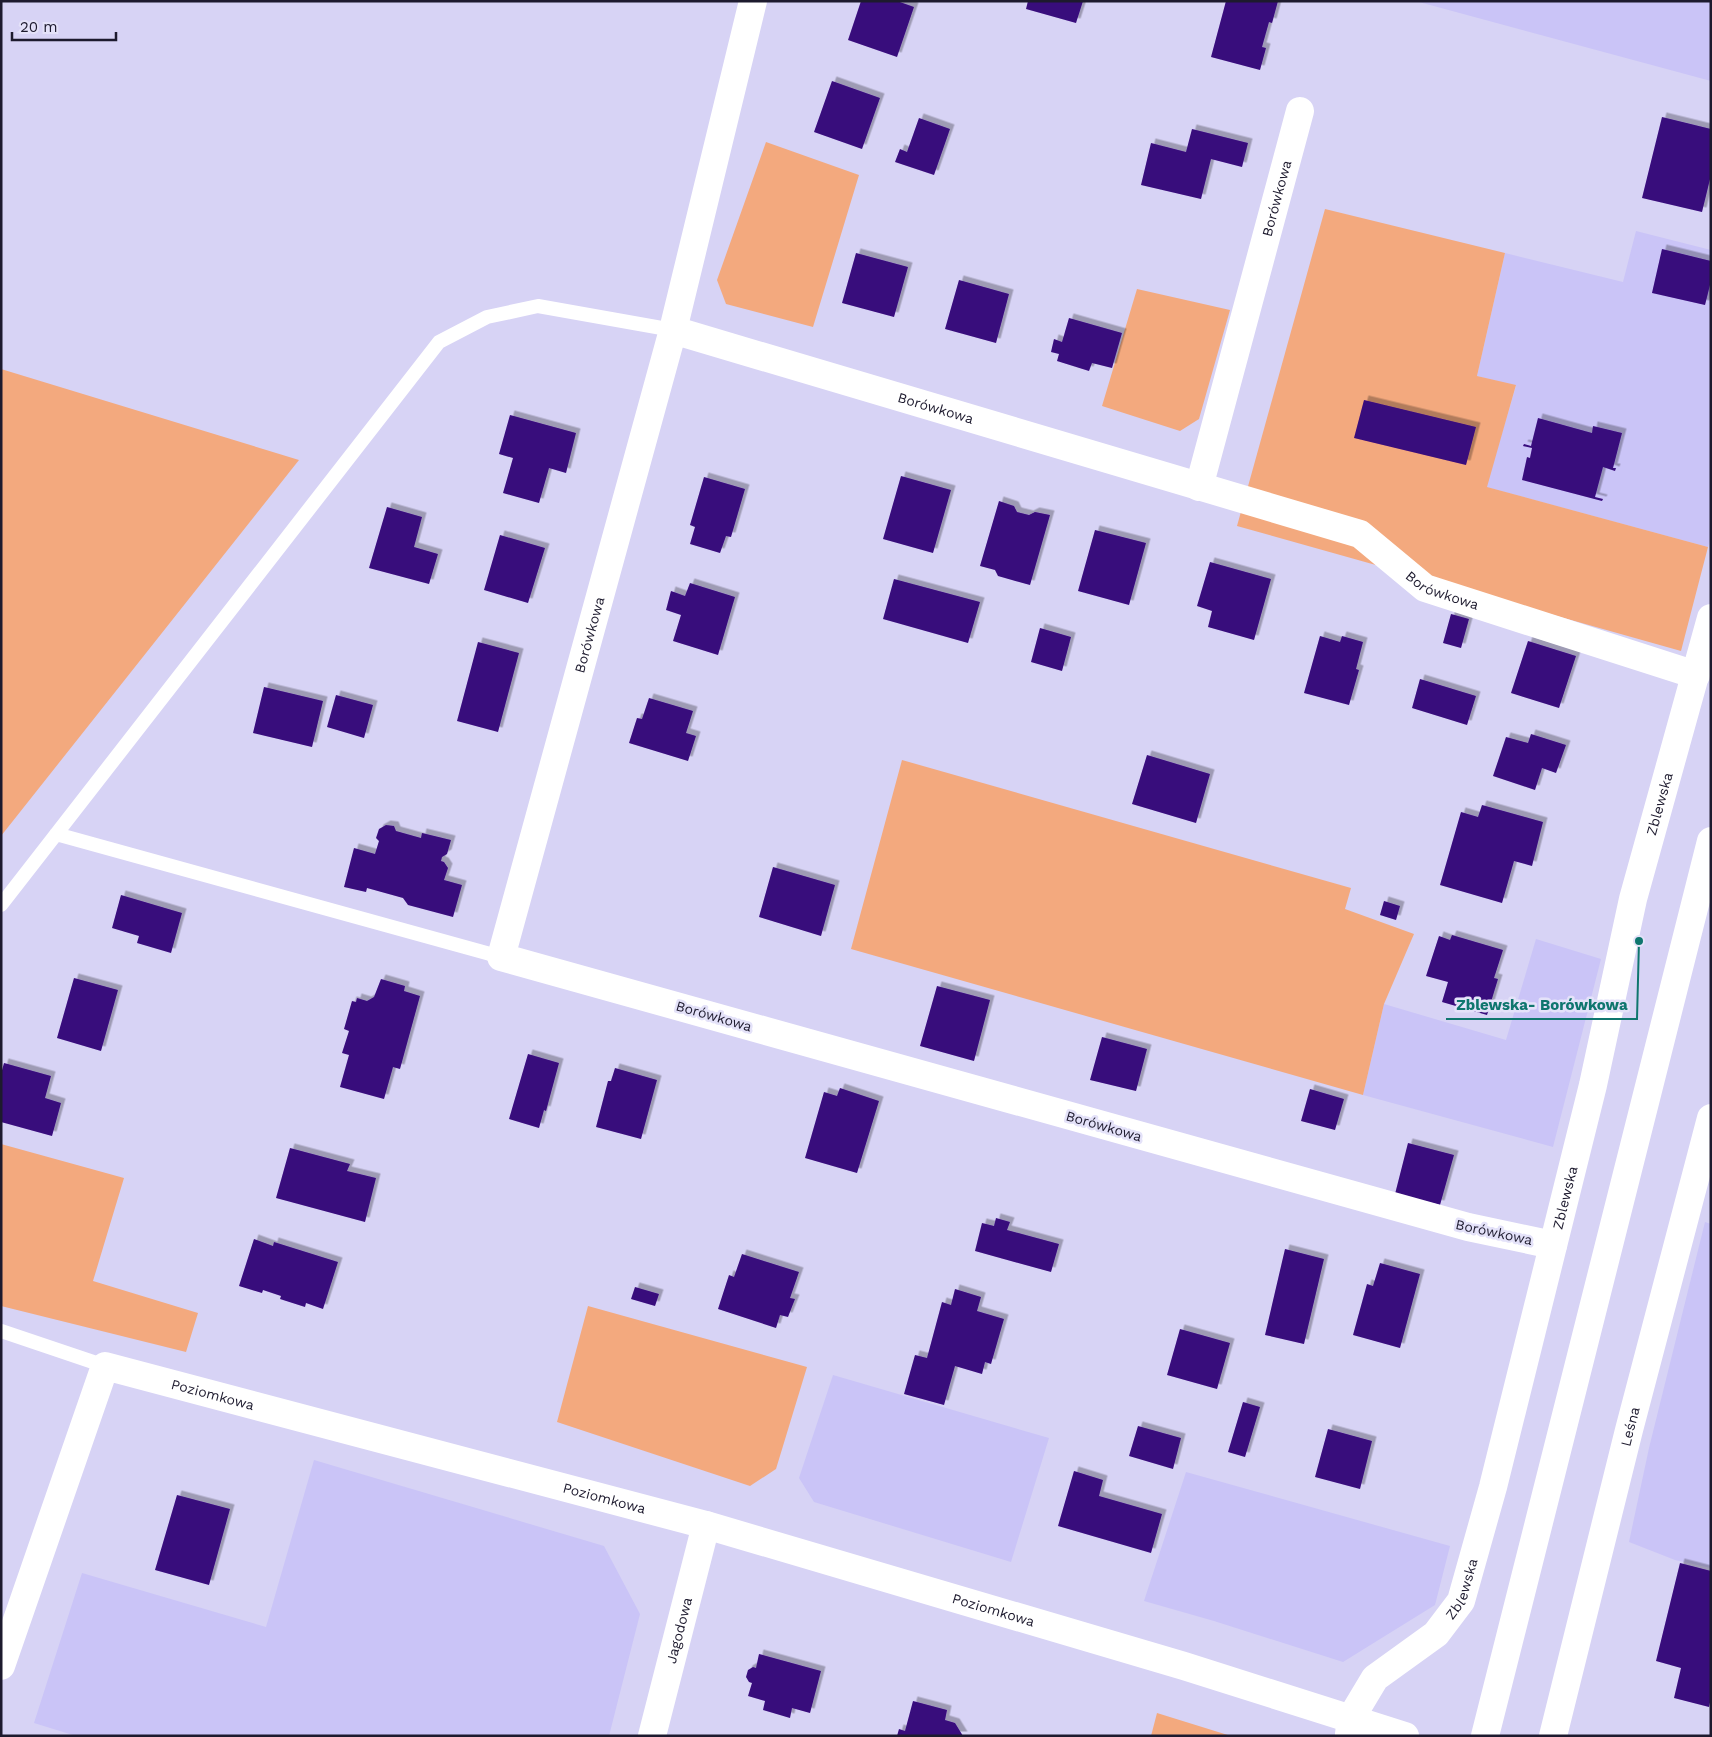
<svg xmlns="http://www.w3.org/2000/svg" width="1712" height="1737" font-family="'Work Sans',sans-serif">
	<defs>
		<filter id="shadow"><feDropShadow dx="4.5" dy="-4.5" stdDeviation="0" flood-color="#0004"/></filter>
	</defs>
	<rect width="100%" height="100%" fill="#d7d3f5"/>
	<path fill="#cac4f7" d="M 1419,1 L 1711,1 L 1711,81 L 1419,2 Z
		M 1636,231 L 1711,250 L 1711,536 L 1708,547 L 1486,487 L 1516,386 L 1477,376 L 1505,253 L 1623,282 Z
		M 1536,939 L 1601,959 L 1553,1147 L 1363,1095 L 1384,1004 L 1506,1040 Z
		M 1705,1222 L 1711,1224 L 1711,1568 L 1675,1560 L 1629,1542 L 1649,1448 Z
		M 833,1375 L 1049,1438 L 1011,1562 L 814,1502 L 799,1478 Z
		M 314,1460 L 604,1546 L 640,1614 L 609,1736 L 76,1736 L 34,1723 L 82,1573 L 266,1627 Z
		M 1186,1472 L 1450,1546 L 1435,1605 L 1343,1662 L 1214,1621 L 1144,1601 Z"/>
	<path fill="#f3a97e" d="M 766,142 L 859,175 L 813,327 L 726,304 L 717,280 Z
		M 1325,209 L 1505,253 L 1477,376 L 1516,385 L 1487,487 L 1708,547 L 1681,651 L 1237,526 Z
		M 1137,289 L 1230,310 L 1199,419 L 1180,431 L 1102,406 Z
		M 1,369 L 299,460 L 1,836 Z
		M 902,760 L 1351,888 L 1345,909 L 1414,934 L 1384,1004 L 1363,1095 L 851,949 Z
		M 1,1144 L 124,1178 L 93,1281 L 198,1313 L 186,1352 L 1,1306 Z
		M 588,1306 L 807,1367 L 776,1469 L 750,1486 L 557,1422 Z
		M 1157,1713 L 1231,1736 L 1151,1736 Z"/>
	<path fill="#37097c" filter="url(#shadow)" d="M 861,1 L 897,1 L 914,7 L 897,57 L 848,40 Z
		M 1028,1 L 1083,1 L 1076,23 L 1026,9 Z
		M 1226,1 L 1278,1 L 1272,23 L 1269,22 L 1262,47 L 1266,48 L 1260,70 L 1211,57 Z
		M 832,81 L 880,98 L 862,149 L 814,132 Z
		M 1662,117 L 1711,129 L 1711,175 L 1702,212 L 1642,198 Z
		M 919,118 L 950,129 L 934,175 L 895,162 L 900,149 L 907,152 Z
		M 1192,129 L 1248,143 L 1242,167 L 1211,159 L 1201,199 L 1141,185 L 1151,143 L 1186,152 Z
		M 1662,249 L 1711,261 L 1711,281 L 1705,305 L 1652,293 Z
		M 856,253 L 908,267 L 894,317 L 842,303 Z
		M 959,280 L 1009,294 L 996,343 L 945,329 Z
		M 1069,318 L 1122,333 L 1112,368 L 1092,363 L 1089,371 L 1057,361 L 1059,354 L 1051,352 L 1054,339 L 1062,342 Z
		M 1364,400 L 1476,427 L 1466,465 L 1354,438 Z
		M 510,415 L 576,433 L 566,473 L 549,468 L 539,503 L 503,493 L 513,458 L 499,454 Z
		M 1538,418 L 1592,433 L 1593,426 L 1622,433 L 1613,468 L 1616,468 L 1615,471 L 1603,467 L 1595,497 L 1603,499 L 1602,501 L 1522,480 L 1527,457 L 1530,458 L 1532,448 L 1523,446 L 1524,444 L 1531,446 Z
		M 901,476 L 951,490 L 933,553 L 883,539 Z
		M 704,477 L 745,489 L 731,537 L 726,536 L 720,553 L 690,544 L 695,527 L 690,525 Z
		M 999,501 L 1014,506 L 1017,512 L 1029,515 L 1035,512 L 1050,515 L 1030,585 L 998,576 L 995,570 L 980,566 Z
		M 387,507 L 422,517 L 414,547 L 438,554 L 429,584 L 369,568 Z
		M 1095,530 L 1146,543 L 1129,605 L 1078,591 Z
		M 500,535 L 545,548 L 528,603 L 484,590 Z
		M 1210,562 L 1271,579 L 1254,640 L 1208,627 L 1212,611 L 1197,606 Z
		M 894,579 L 980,602 L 968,643 L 883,619 Z
		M 690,583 L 735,597 L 718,655 L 673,641 L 681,615 L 666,610 L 671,591 L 685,596 Z
		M 1451,614 L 1469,619 L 1461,648 L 1443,643 Z
		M 1040,628 L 1071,637 L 1062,671 L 1031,662 Z
		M 1320,636 L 1340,642 L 1342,636 L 1363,642 L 1356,669 L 1359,670 L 1349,705 L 1304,693 Z
		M 1528,641 L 1576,656 L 1559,708 L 1511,693 Z
		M 478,642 L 519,653 L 498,732 L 457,721 Z
		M 1420,679 L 1476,696 L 1467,725 L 1412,708 Z
		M 264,687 L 323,701 L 312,747 L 253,733 Z
		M 336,695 L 373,705 L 364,738 L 327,727 Z
		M 649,698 L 693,711 L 686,733 L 696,736 L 688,761 L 629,743 L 637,718 L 642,719 Z
		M 1531,734 L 1566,745 L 1556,773 L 1542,768 L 1535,790 L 1493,776 L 1506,737 L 1528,743 Z
		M 1147,755 L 1210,774 L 1196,823 L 1132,804 Z
		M 1482,805 L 1543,822 L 1532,866 L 1514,861 L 1502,903 L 1440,885 L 1461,812 L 1478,817 Z
		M 386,825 L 394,826 L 396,831 L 421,838 L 422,833 L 451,840 L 447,854 L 442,857 L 441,861 L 444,862 L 448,868 L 444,880 L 462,885 L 453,917 L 408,905 L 403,898 L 367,888 L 366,892 L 344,887 L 354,848 L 375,854 L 379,841 L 376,838 L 379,829 Z
		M 773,867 L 835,885 L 821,936 L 759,917 Z
		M 121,895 L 182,913 L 171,953 L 137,943 L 139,936 L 112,928 Z
		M 1384,901 L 1400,906 L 1396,920 L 1380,915 Z
		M 1452,935 L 1503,950 L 1494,978 L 1498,979 L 1487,1015 L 1442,1002 L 1448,982 L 1426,976 L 1439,936 L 1450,940 Z
		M 74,978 L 118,990 L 101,1051 L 57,1038 Z
		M 381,979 L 405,986 L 404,991 L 420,996 L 400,1069 L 393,1067 L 384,1099 L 340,1087 L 349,1055 L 342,1053 L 349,1031 L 344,1029 L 352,1001 L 356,1002 L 357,998 L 367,1001 L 374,997 Z
		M 937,986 L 990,1000 L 974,1061 L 920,1046 Z
		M 1102,1037 L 1147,1049 L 1136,1091 L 1090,1080 Z
		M 528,1054 L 559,1063 L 546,1111 L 544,1110 L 539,1128 L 509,1119 Z
		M 4,1063 L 51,1076 L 45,1098 L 61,1103 L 52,1136 L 1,1122 L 1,1074 Z
		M 615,1068 L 657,1080 L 641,1139 L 596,1127 L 608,1081 L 611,1081 Z
		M 840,1088 L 879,1101 L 857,1173 L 805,1158 L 824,1092 L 837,1096 Z
		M 1310,1089 L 1344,1099 L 1335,1130 L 1301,1121 Z
		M 1408,1143 L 1454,1155 L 1440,1205 L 1395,1194 Z
		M 290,1148 L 350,1164 L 347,1171 L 376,1178 L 365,1222 L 276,1198 Z
		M 996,1218 L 1010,1222 L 1007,1230 L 1059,1244 L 1051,1272 L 975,1251 L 982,1223 L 994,1226 Z
		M 254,1239 L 273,1246 L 274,1242 L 338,1262 L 323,1309 L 306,1303 L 305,1307 L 280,1299 L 281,1296 L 263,1290 L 262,1293 L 239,1286 Z
		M 1285,1249 L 1324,1259 L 1304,1344 L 1265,1335 Z
		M 742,1254 L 799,1272 L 790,1298 L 795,1299 L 788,1317 L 780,1315 L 776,1328 L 718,1309 L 729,1275 L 734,1277 Z
		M 1380,1263 L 1420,1274 L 1400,1348 L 1353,1335 L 1367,1284 L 1373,1286 Z
		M 635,1287 L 659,1294 L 655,1306 L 631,1299 Z
		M 955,1289 L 981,1297 L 977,1311 L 1004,1319 L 991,1364 L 985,1362 L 982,1374 L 955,1366 L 944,1405 L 904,1394 L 915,1355 L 927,1358 L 942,1302 L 951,1305 Z
		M 1180,1329 L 1230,1343 L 1217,1389 L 1167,1375 Z
		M 1243,1402 L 1260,1407 L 1245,1457 L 1228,1452 Z
		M 1138,1426 L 1181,1438 L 1173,1469 L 1129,1456 Z
		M 1328,1429 L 1372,1441 L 1360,1489 L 1315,1477 Z
		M 1074,1471 L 1103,1480 L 1099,1496 L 1162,1514 L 1151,1553 L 1058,1526 Z
		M 177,1495 L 230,1509 L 209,1585 L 155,1570 Z
		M 1680,1563 L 1711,1571 L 1711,1698 L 1709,1707 L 1674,1698 L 1681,1668 L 1656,1661 Z
		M 759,1654 L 821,1671 L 810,1713 L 792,1708 L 790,1718 L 763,1710 L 765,1701 L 748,1696 L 752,1683 L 749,1682 L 746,1677 L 748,1670 L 753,1667 L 756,1668 Z
		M 913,1701 L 947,1710 L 945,1720 L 955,1723 L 963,1736 L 897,1736 L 899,1729 L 905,1731 Z"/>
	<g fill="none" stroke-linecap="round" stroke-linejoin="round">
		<path stroke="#fff" stroke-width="14" d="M 56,834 L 501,957
			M 1,905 L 439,342 L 487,317 L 538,306 L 673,330
			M 1,1331 L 105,1366"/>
		<g stroke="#fff" stroke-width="28">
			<path d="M 673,330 L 753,1"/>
			<path id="s1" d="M 1199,487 L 1300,111"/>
			<path id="s2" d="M 1553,1245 L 1468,1227 L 501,957 L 673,330 L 1360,534 L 1425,588 L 1696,675"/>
			<path id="s3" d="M 1,1666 L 105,1366 L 706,1525 L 1184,1666 L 1405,1736"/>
			<path id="s4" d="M 1349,1734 L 1351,1718 L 1375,1678 L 1436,1634 L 1461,1601 L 1493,1487 L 1593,1085 L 1633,899 L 1711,618"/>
			<path id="s5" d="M 652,1736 L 706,1525"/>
			<path id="s6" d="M 1553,1736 L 1629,1430 L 1711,1118"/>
		</g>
		<path stroke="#fff" stroke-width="28" d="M 1485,1736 L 1711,841"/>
	</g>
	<g text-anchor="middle" stroke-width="5" stroke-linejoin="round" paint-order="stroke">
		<g font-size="14" fill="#1d1a2e" stroke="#e4e2f9">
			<text dy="5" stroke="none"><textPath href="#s1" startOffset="299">Borówkowa</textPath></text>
			<text dy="5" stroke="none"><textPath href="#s2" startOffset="2015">Borówkowa</textPath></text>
			<text dy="5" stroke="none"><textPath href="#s2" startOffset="2559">Borówkowa</textPath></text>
			<text dy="5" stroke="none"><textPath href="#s2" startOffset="1425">Borówkowa</textPath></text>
			<text dy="5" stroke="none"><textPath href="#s4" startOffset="1001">Zblewska</textPath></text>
			<text transform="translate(714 1016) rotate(16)" y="5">Borówkowa</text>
			<text transform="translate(1104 1126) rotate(16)" y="5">Borówkowa</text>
			<text dy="5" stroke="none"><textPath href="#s4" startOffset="596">Zblewska</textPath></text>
			<text transform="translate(1494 1232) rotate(12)" y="5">Borówkowa</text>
			<text dy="5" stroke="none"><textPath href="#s3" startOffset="429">Poziomkowa</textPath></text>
			<text dy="5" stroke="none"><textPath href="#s6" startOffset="319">Leśna</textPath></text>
			<text dy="5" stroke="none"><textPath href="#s3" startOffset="834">Poziomkowa</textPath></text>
			<text dy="5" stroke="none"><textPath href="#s4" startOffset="191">Zblewska</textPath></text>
			<text dy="5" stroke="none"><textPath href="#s3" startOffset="1239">Poziomkowa</textPath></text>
			<text dy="5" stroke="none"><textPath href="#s5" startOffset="109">Jagodowa</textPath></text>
		</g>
	</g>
	<path fill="none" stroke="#0f766e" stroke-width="2" d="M1639 941L1637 1019H1446"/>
	<circle fill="#0f766e" stroke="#e4e2f9" stroke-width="2" cx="1639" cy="941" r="5"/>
	<g font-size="15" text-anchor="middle" font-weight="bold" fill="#0f766e" stroke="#e4e2f9" stroke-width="5" stroke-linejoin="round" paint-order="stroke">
		<text x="1542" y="1010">Zblewska- Borówkowa</text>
	</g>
	<rect width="1712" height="1737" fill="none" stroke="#1d1a2e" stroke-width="5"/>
	<path d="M12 32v8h104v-8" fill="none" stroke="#1d1a2e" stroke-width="2.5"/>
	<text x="20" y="32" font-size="15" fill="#1d1a2e" stroke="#e4e2f9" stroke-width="4" paint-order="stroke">20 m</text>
</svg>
